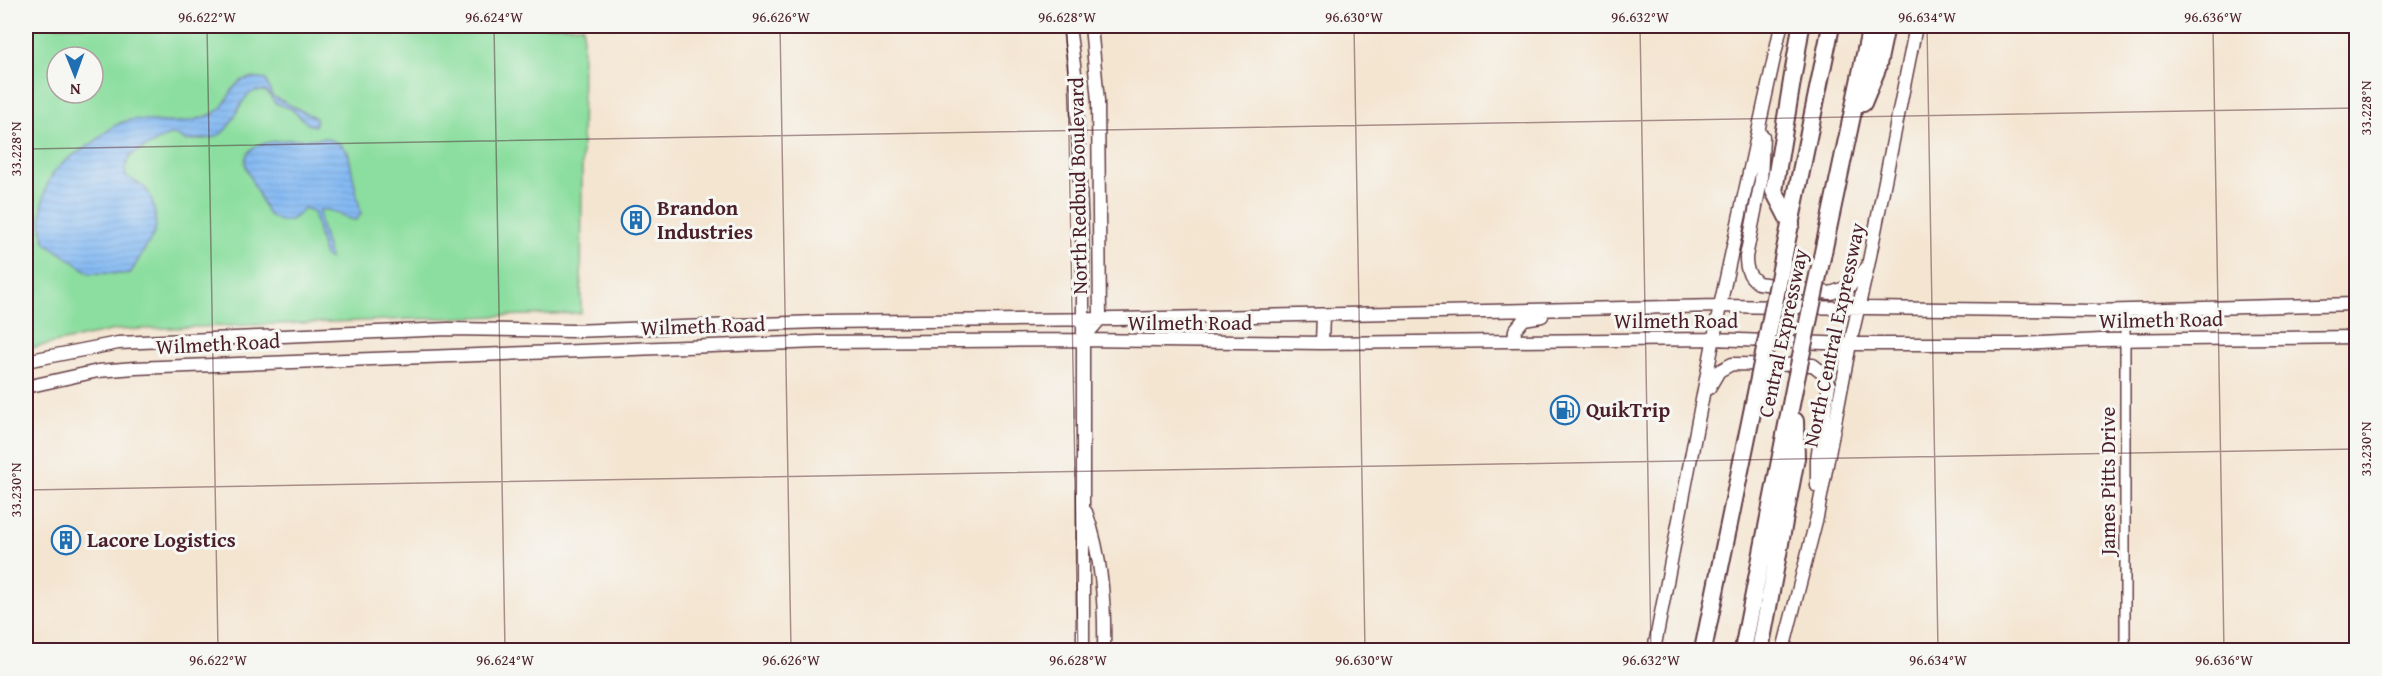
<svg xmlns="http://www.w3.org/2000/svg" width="2382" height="676" font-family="'Gentium Book Plus',serif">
	<defs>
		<pattern id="water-rules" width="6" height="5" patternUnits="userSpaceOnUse" patternTransform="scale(1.5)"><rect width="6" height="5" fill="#84baf3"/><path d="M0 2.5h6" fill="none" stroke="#749fd0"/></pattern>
	</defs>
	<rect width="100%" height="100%" fill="#f6f6f2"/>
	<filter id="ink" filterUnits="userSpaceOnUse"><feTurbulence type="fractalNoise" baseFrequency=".0167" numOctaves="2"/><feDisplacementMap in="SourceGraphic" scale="12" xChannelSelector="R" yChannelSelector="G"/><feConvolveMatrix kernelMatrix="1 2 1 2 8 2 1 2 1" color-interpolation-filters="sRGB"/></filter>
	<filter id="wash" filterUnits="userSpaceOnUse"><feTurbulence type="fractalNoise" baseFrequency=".008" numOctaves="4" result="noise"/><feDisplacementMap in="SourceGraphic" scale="24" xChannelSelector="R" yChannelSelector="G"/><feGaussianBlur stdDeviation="1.35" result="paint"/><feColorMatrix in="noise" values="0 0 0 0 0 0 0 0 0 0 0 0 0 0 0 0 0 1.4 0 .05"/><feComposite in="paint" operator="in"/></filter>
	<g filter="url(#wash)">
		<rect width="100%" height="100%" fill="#f4e5d1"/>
		<path fill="#8bde9f" stroke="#6a7e65" stroke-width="1.5" fill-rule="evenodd" d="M 26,26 L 583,26 L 581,313 L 115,330 L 26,349 ZM 57,57 L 93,57 L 93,93 L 57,93 Z"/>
		<path fill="url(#water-rules)" stroke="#676c8f" stroke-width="1.5" d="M 251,78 L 266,80 L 272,96 L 316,118 L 315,126 L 308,124 L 291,109 L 275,103 L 267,92 C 240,84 240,119 222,133 C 213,140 197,139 185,141 L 178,136 L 169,135 L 140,150 L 130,156 L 125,168 L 126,176 C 132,181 142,184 146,189 C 154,198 157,222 155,232 L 130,274 L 90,273 L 46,243 C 37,225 42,188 54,172 C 64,159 81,151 94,142 C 105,133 115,123 129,120 C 140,118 154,122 165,122 C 181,123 196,121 210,115 C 232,107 227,80 251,78 Z
			M 325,138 L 339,143 L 348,152 L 361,214 L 356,220 C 343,219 334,208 320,210 L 320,222 L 330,259 L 324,256 L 313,211 L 304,208 C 293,222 283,227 267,213 C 262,201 249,177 246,166 C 238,135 306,140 325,138 Z
			M 29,228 L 32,228 L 33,249 L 26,262 L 26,230 Z"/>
	</g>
	<g filter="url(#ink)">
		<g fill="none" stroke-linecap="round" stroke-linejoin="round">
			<g stroke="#643d44" stroke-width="12">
				<path id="street" d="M 2125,311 L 2125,650"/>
			</g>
			<g stroke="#643d44" stroke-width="15">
				<path id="secondary" d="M 1069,26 L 1076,81 L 1083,261 L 1083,650
					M 1763,136 L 1761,181 L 1746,257 C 1746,269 1748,275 1758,283 L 1831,293 L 1850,286 L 1868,266
					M 1082,340 L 1100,319 L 1098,101 L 1091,26
					M 1514,341 L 1515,330 L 1524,319 L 1542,316
					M 1322,343 L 1323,315
					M 26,361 L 118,343 L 448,329 L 572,331 L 818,322 L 1116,319 L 1720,306 L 2093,311 L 2356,304
					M 26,387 L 98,371 L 135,368 L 818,342 L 1082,340 L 1322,343 L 1713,339 L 1850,344 L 2019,344 L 2101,340 L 2356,337
					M 1709,388 L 1719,371 L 1732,364 L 1813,365 L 1822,372 L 1829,385 L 1817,459 L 1817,486
					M 1086,512 C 1102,557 1105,603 1104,650
					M 1654,650 L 1720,306 L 1781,26
					M 1783,650 L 1817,517 L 1850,344 L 1868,266 L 1916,26"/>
			</g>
			<g stroke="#643d44" stroke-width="20">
				<path id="highway" d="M 1863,103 L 1877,69 L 1886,26
					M 1791,224 L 1774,191 L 1801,26
					M 1784,254 L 1831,26
					M 1822,257 L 1871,26
					M 1703,650 L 1755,398
					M 1743,650 L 1795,384
					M 1760,650 L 1796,458 L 1795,421"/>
			</g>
			<use href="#street" stroke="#fff" stroke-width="9"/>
			<use href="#secondary" stroke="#fff" stroke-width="12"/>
			<use href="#highway" stroke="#fff" stroke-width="16"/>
			<g stroke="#643d44" stroke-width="20" stroke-linecap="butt">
				<path id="highway-bridge" d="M 1795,384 L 1822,257
					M 1755,398 L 1784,254"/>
			</g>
			<use href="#highway-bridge" stroke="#fff" stroke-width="16"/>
		</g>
	</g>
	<path fill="none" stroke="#4a1f2b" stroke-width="1.5" stroke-opacity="0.45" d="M 207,26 L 218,650M 494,26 L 505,650M 780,26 L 791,650M 1067,26 L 1078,650M 1354,26 L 1365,650M 1640,26 L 1651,650M 1927,26 L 1938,650M 2213,26 L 2224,650M 26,149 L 2356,108M 26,490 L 2356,449"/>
	<defs>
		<g id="building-ring" transform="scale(1.5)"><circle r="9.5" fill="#f6f6f2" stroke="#1f6fb2" stroke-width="1.5"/><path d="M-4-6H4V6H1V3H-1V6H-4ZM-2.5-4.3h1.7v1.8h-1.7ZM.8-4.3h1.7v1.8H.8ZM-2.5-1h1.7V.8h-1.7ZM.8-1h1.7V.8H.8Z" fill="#1f6fb2"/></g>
		<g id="fuel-ring" transform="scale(1.5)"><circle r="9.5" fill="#f6f6f2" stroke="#1f6fb2" stroke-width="1.5"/><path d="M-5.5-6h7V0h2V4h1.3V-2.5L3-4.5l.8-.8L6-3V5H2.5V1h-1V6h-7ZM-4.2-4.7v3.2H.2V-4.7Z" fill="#1f6fb2"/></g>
	</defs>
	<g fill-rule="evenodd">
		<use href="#building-ring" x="636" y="220"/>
		<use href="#fuel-ring" x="1565" y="410"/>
		<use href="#building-ring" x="66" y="540"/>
	</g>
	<g text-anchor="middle" stroke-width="6" stroke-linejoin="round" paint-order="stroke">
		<g font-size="21" fill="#4a1f2b" stroke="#f6f6f2">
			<text transform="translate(1078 186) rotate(-91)" y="7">North Redbud Boulevard</text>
			<text transform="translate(2161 320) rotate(-1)" y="7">Wilmeth Road</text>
			<text x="1676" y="328">Wilmeth Road</text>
			<text x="1190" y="330">Wilmeth Road</text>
			<text transform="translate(703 326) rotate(-2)" y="7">Wilmeth Road</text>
			<text transform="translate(1783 333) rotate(-78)" y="7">Central Expressway</text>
			<text transform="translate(1834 335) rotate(-78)" y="7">North Central Expressway</text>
			<text transform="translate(218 344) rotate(-3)" y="7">Wilmeth Road</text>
			<text transform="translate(2108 481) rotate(-90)" y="7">James Pitts Drive</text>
		</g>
		<g font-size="21" font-weight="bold" fill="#4a1f2b" stroke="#f6f6f2" text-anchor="start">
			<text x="657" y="215">Brandon<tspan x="657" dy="24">Industries</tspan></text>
			<text x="1586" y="417">QuikTrip</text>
			<text x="87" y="547">Lacore Logistics</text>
		</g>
	</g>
	<rect width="2382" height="676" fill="none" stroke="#f6f6f2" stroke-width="66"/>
	<g transform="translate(75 75) rotate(179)"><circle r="28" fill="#f6f6f2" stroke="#b1a0a2" stroke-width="1.5"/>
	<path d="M0-4.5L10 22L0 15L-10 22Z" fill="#1f6fb2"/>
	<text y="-9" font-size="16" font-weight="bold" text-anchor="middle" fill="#4a1f2b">N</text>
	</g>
	<rect x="33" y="33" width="2316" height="610" fill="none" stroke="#4a1f2b" stroke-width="2"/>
	<g font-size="15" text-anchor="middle" fill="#4a1f2b">
		<text x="207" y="22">96.622°W</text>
		<text x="494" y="22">96.624°W</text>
		<text x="781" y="22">96.626°W</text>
		<text x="1067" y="22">96.628°W</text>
		<text x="1354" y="22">96.630°W</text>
		<text x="1640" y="22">96.632°W</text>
		<text x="1927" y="22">96.634°W</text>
		<text x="2213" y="22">96.636°W</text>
		<text transform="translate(2366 108) rotate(-90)" y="5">33.228°N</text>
		<text transform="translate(16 149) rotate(-90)" y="5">33.228°N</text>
		<text transform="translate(2366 449) rotate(-90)" y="5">33.230°N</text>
		<text transform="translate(16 490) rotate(-90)" y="5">33.230°N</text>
		<text x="218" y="665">96.622°W</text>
		<text x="505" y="665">96.624°W</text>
		<text x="791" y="665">96.626°W</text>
		<text x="1078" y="665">96.628°W</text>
		<text x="1364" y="665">96.630°W</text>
		<text x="1651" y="665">96.632°W</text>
		<text x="1938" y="665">96.634°W</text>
		<text x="2224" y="665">96.636°W</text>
	</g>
</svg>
